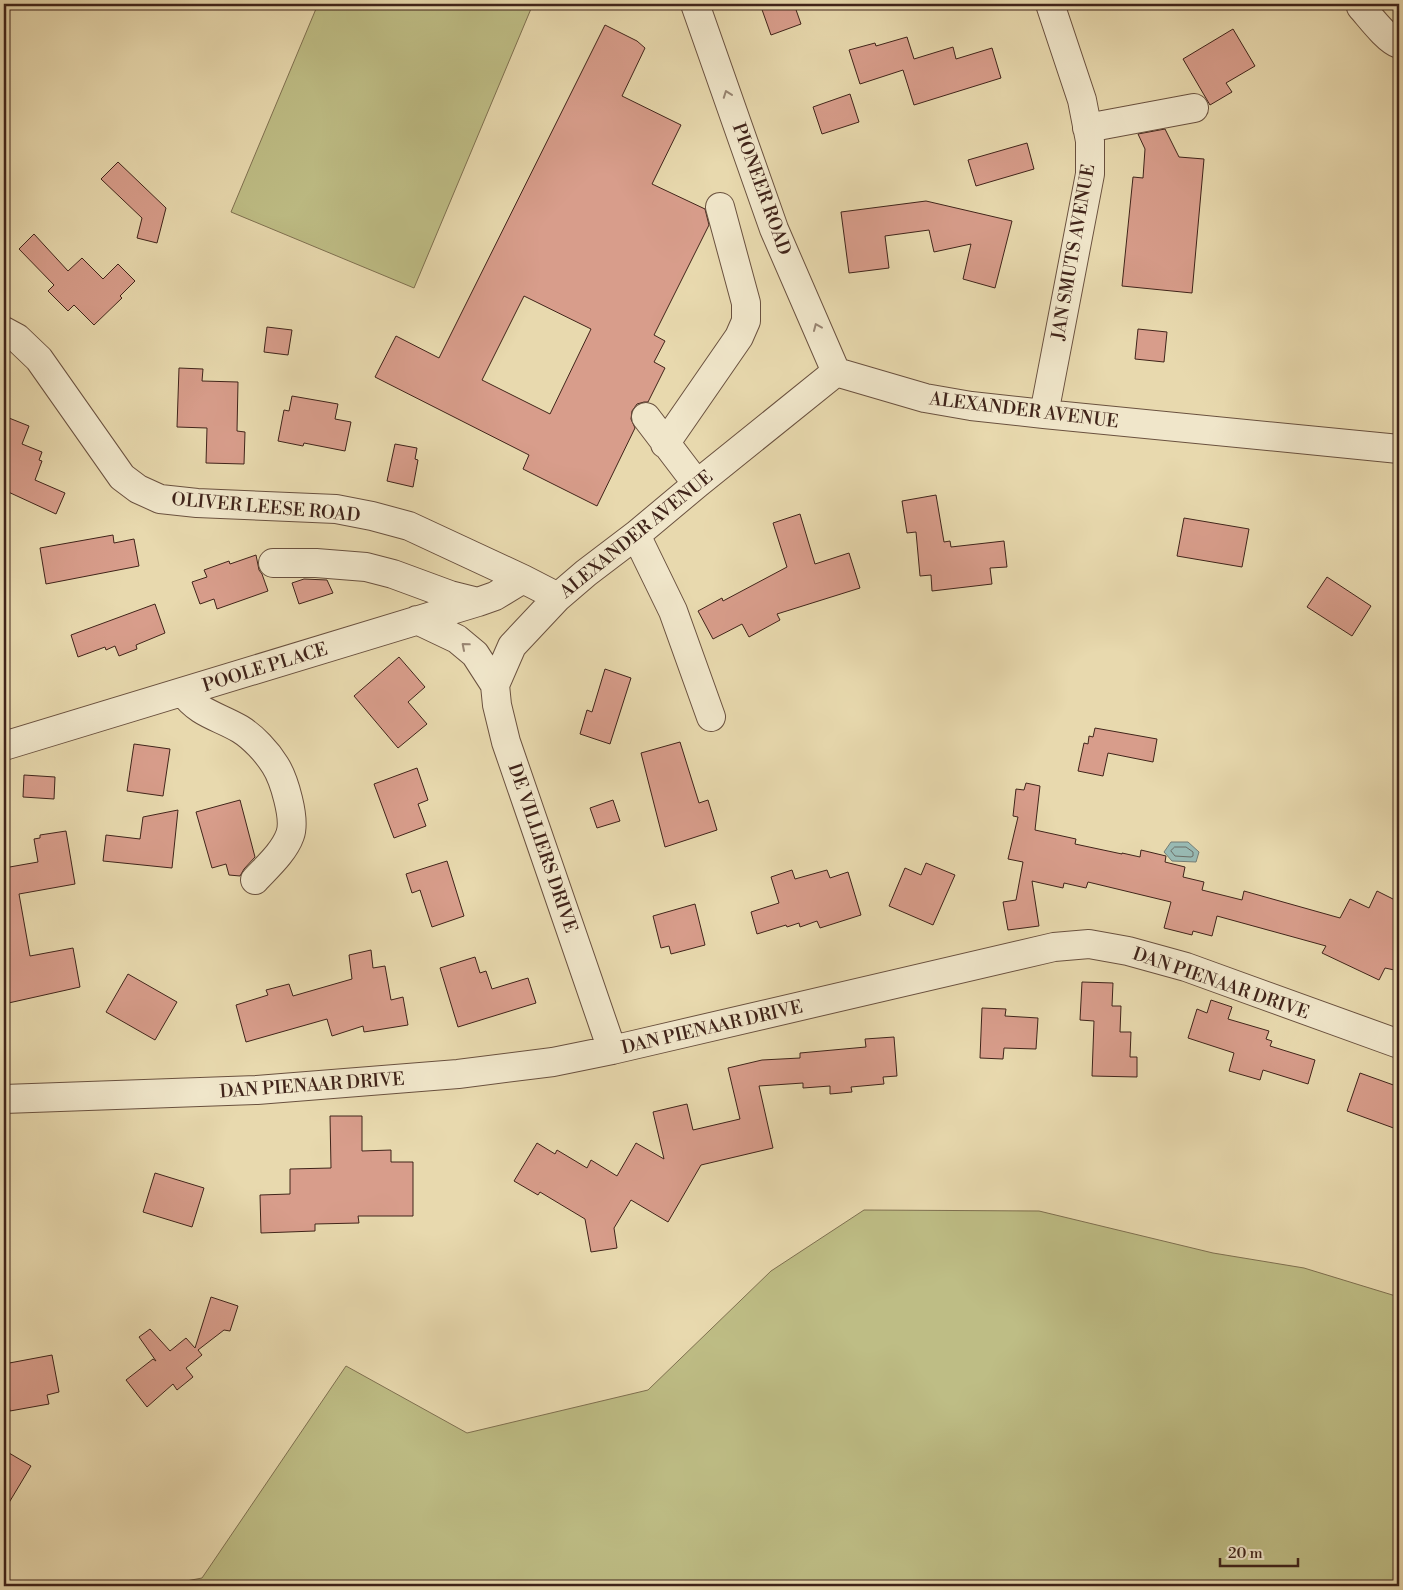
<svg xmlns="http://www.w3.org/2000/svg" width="1403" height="1590" font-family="'Libre Bodoni',serif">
	<rect width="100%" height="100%" fill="#e8d9ae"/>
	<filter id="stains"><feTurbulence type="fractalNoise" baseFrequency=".004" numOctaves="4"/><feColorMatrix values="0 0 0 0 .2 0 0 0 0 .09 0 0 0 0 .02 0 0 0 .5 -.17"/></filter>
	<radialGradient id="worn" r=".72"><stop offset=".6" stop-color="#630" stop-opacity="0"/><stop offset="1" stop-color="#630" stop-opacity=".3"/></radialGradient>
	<path fill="#bebd85" stroke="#7f7050" d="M 318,4 L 533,4 L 414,288 L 231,212 Z
		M 864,1210 L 1039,1211 L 1213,1253 L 1304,1268 L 1399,1297 L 1399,1586 L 160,1586 L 202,1578 L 346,1366 L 467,1433 L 648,1390 L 771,1271 Z"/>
	<path fill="#98b9b2" stroke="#757d75" d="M 1171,842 L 1188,842 L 1199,852 L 1196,862 L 1172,861 L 1164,852 Z"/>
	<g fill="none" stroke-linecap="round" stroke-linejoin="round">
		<path stroke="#6c6e66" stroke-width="1" d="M 1175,847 L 1186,847 L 1193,852 L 1193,856 L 1191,857 L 1175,856 L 1171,851 Z"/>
	</g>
	<path fill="#d89d8b" stroke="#40241a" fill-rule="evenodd" d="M 760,4 L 794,4 L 801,24 L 771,35 Z
		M 605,25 L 637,41 L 645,48 L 622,96 L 681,125 L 652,184 L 705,209 L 709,225 L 654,335 L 665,341 L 654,362 L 665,368 L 648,402 L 644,402 L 637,404 L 632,411 L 631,419 L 635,428 L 597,506 L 523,469 L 529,455 L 375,377 L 396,336 L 439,358 ZM 524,296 L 591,329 L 550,414 L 482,380 Z
		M 1233,29 L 1255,66 L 1226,83 L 1232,92 L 1210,105 L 1183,59 Z
		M 907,37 L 914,59 L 953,47 L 956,59 L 992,48 L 1001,78 L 914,105 L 903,70 L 860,84 L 849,50 L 875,43 L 876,46 Z
		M 850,94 L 859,122 L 822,134 L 813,107 Z
		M 1165,129 L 1179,157 L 1204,159 L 1192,293 L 1122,286 L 1133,177 L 1143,178 L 1145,149 L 1138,134 Z
		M 1027,143 L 1034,169 L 976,186 L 968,160 Z
		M 118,162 L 166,208 L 157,243 L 137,238 L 142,218 L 101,179 Z
		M 926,201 L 1012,221 L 995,288 L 963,279 L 971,244 L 934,252 L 929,230 L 885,236 L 889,268 L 849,273 L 841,212 Z
		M 34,234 L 68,271 L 82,258 L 103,279 L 118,264 L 135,281 L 120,296 L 122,298 L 94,325 L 74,305 L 68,311 L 48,291 L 54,285 L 19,249 Z
		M 267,327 L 292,330 L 288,355 L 264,352 Z
		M 1138,329 L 1167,332 L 1164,362 L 1135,359 Z
		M 179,368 L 203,369 L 202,381 L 238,382 L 237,431 L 245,432 L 244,464 L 206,463 L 207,428 L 177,427 Z
		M 292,396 L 338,404 L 335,419 L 351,422 L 345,451 L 304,443 L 303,446 L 278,441 L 284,410 L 289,411 Z
		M 4,416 L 29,426 L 22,444 L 42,452 L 39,460 L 42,461 L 35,480 L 65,493 L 56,514 L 4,490 Z
		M 395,444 L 417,448 L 415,459 L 418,460 L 413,487 L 387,481 Z
		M 936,495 L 944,542 L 950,541 L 951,547 L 1004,541 L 1007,567 L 990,568 L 992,584 L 932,591 L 931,575 L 920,576 L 916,532 L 907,533 L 902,501 Z
		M 800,514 L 815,564 L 849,553 L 860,588 L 777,614 L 780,620 L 749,637 L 742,624 L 713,639 L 698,611 L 722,598 L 723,601 L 787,567 L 773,523 Z
		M 1184,518 L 1249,529 L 1242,567 L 1177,556 Z
		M 113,535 L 114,543 L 134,539 L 139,566 L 46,584 L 40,548 Z
		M 256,555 L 259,570 L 262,574 L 268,591 L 217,609 L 214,599 L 200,604 L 192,582 L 207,577 L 204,570 L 229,561 L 230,564 Z
		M 1327,577 L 1371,606 L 1352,636 L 1307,607 Z
		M 304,579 L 327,580 L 333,593 L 299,604 L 292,583 Z
		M 155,604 L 165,633 L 136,645 L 137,649 L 119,656 L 115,646 L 106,650 L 105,647 L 78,657 L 71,635 Z
		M 399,657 L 425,687 L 408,702 L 427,724 L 398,748 L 354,696 Z
		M 605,669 L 631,678 L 610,744 L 580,734 L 587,710 L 592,712 Z
		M 1095,728 L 1157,739 L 1153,762 L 1108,753 L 1103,776 L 1078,771 L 1084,743 L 1088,744 L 1089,736 L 1093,737 Z
		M 680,742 L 699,803 L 708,800 L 717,830 L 665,847 L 641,753 Z
		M 134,744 L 170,749 L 163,796 L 127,791 Z
		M 417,768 L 428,800 L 418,804 L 426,826 L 394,838 L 374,784 Z
		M 24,775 L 55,777 L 54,799 L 23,797 Z
		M 1026,783 L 1040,786 L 1035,830 L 1076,839 L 1075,844 L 1122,854 L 1122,853 L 1140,857 L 1141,850 L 1166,856 L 1165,862 L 1185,867 L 1183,877 L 1204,882 L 1202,890 L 1242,900 L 1244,891 L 1340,918 L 1350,899 L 1369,908 L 1377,891 L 1399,902 L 1399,971 L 1385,968 L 1379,980 L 1322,953 L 1326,946 L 1217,916 L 1212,936 L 1193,931 L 1192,935 L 1164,928 L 1171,902 L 1088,882 L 1086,888 L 1064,883 L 1063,888 L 1032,881 L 1039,926 L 1008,930 L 1003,902 L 1016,900 L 1023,862 L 1008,859 L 1018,817 L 1013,816 L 1016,789 L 1024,790 Z
		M 240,800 L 255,857 L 244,869 L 240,876 L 229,875 L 226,864 L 212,868 L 196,812 Z
		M 613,800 L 620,821 L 597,828 L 590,808 Z
		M 178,810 L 172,868 L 103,861 L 106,835 L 140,839 L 143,817 Z
		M 66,831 L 75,884 L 19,894 L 30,956 L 73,948 L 80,987 L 4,1004 L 4,868 L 38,862 L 34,839 L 40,838 L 40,835 Z
		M 447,861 L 464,916 L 432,927 L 420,890 L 412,893 L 406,874 Z
		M 926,863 L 955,875 L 933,925 L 889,906 L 905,868 L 921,875 Z
		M 792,870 L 795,879 L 827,870 L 830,878 L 848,872 L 861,915 L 820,928 L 817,921 L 800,927 L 799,923 L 787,927 L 786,925 L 757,934 L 751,912 L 779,903 L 771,877 Z
		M 695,904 L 705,945 L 671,954 L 669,946 L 661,948 L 653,916 Z
		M 371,950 L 373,968 L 385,966 L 391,1000 L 403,997 L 408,1025 L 364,1032 L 363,1026 L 332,1036 L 327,1019 L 246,1042 L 236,1005 L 268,995 L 266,990 L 289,984 L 293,996 L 352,979 L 349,955 Z
		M 475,957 L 480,973 L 486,971 L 492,989 L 528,978 L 536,1003 L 458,1027 L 440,968 Z
		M 128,974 L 177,1002 L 155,1040 L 106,1012 Z
		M 1082,982 L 1113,983 L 1112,1006 L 1121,1006 L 1120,1032 L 1131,1032 L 1130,1057 L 1137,1057 L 1137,1077 L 1092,1076 L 1094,1021 L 1080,1020 Z
		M 1211,1000 L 1232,1007 L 1228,1019 L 1269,1031 L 1266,1039 L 1272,1041 L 1270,1046 L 1315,1060 L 1308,1084 L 1263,1070 L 1260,1080 L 1229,1071 L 1234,1053 L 1188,1038 L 1197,1009 L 1207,1013 Z
		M 982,1008 L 1006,1009 L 1005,1016 L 1038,1018 L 1036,1049 L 1004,1048 L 1003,1059 L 980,1058 Z
		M 894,1037 L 897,1076 L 883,1077 L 884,1084 L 851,1087 L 852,1092 L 830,1094 L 830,1086 L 803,1088 L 803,1083 L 759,1086 L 773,1148 L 701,1165 L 668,1222 L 631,1200 L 614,1228 L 617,1248 L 591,1252 L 585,1219 L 540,1192 L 538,1195 L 514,1181 L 537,1143 L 555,1154 L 557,1150 L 587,1168 L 591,1160 L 617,1176 L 636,1143 L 664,1159 L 653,1112 L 687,1104 L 693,1130 L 740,1119 L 728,1068 L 762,1060 L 800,1058 L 800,1053 L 866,1047 L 865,1039 Z
		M 1360,1073 L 1399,1087 L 1399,1130 L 1347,1111 Z
		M 330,1116 L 362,1116 L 362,1151 L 391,1150 L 391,1162 L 413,1162 L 413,1216 L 358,1216 L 359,1223 L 315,1224 L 315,1231 L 261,1233 L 260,1195 L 290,1194 L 290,1169 L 331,1168 Z
		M 155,1173 L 204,1188 L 192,1227 L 143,1212 Z
		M 211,1297 L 238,1306 L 230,1331 L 224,1330 L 198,1350 L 202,1355 L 186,1368 L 193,1377 L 177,1390 L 173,1384 L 147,1407 L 126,1380 L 153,1359 L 156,1361 L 139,1337 L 150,1329 L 170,1351 L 186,1338 L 195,1348 Z
		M 52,1355 L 59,1392 L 47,1395 L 49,1404 L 10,1411 L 4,1378 L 4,1364 Z
		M 4,1450 L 31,1466 L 4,1511 Z"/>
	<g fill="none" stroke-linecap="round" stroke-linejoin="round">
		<g stroke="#6a513f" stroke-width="30">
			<path id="minor" d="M 695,4 L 774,229 L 836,372
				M 1361,7 C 1370,17 1387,40 1399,44
				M 1087,128 L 1194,108
				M 4,331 L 17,338 L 39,359 L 122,477 L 138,489 L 160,499 L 197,503 L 336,509 L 372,516 L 409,526 L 523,579 L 558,597
				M 1044,414 L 1090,174 L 1090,141 L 1082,100 L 1050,4
				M 646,417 L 697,484
				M 665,444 L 739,337 L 746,321 L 746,303 L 720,207
				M 636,535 L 673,611 L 711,717
				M 273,563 L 316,563 L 366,567 L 393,574 L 450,595 L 478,602
				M 417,620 L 457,639 L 475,654 L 495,685
				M 183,692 C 199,714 218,716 240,729 C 253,737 267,752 275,765 C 284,779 296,819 290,835 C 284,852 267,867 255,880
				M 4,746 L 478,602 L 495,596 L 523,579
				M 612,1050 L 506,742 L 497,705 L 495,685 L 512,646 L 558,597 L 586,573 L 636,535 L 697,484 L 836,372 L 925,398 L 971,406 L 1044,414 L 1399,449
				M 4,1099 L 257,1090 L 458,1074 L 553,1062 L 612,1050 L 1054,947 L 1089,944 L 1128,951 L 1186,967 L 1399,1044"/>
		</g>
		<use href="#minor" stroke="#f0e6ca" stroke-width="28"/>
	</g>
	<defs><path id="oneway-chevron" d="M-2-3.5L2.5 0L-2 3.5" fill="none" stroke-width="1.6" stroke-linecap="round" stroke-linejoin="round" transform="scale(1.25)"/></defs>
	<g stroke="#988572">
		<use href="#oneway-chevron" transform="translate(727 94) rotate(-110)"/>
		<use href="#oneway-chevron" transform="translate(817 327) rotate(-113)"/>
		<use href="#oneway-chevron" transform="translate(465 646) rotate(-139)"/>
	</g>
	<g text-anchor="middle" stroke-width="4" stroke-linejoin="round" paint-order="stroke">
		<g font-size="18" fill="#40241a" stroke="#f0e6ca">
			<text transform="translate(762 189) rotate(70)" y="6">PIONEER ROAD</text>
			<text transform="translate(1073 252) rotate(-80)" y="6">JAN SMUTS AVENUE</text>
			<text transform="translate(1024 410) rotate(7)" y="6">ALEXANDER AVENUE</text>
			<text transform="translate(266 507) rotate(5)" y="6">OLIVER LEESE ROAD</text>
			<text transform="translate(636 534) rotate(-39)" y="6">ALEXANDER AVENUE</text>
			<text transform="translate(265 667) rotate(-17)" y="6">POOLE PLACE</text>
			<text transform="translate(543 848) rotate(71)" y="6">DE VILLIERS DRIVE</text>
			<text transform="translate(1221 983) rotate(19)" y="6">DAN PIENAAR DRIVE</text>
			<text transform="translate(712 1027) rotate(-13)" y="6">DAN PIENAAR DRIVE</text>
			<text transform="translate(312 1085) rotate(-4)" y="6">DAN PIENAAR DRIVE</text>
		</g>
	</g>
	<rect width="1403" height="1590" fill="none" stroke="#e8d9ae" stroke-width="20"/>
	<rect x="5" y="5" width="1393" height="1580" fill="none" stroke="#40241a" stroke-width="2.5"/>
	<rect x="10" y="10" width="1383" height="1570" fill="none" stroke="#40241a"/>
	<path d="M1220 1558v8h78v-8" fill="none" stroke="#40241a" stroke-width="2.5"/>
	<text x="1228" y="1558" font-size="15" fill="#40241a" stroke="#f0e6ca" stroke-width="4" paint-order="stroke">20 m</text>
	<rect width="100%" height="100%" filter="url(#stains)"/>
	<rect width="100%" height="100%" fill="url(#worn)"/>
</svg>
